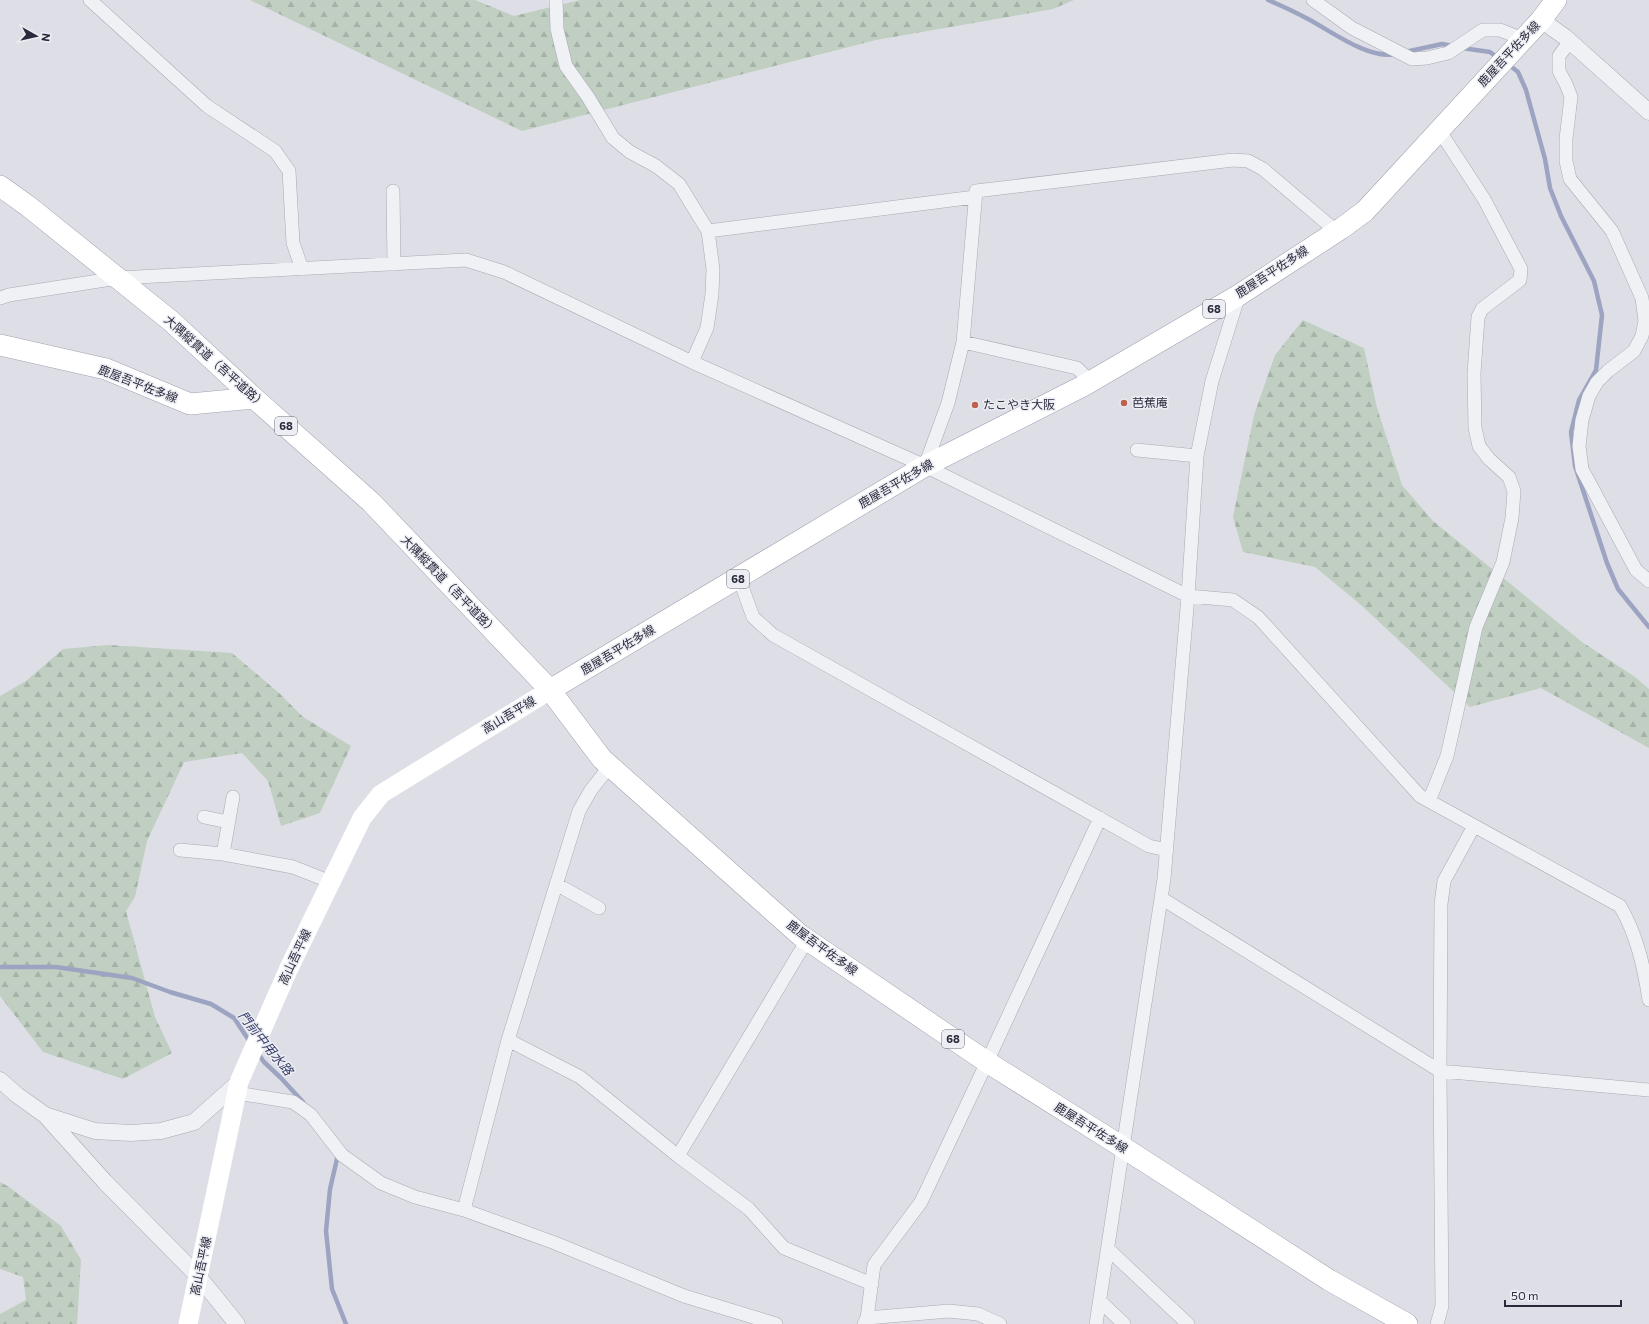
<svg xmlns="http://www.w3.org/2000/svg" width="1649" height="1324" font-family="Commissioner,'Noto Sans JP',sans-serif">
	<defs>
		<pattern id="forest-firs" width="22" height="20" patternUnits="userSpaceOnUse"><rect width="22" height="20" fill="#c0cfc1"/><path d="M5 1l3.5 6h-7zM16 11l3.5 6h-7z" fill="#a5b2a7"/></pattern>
	</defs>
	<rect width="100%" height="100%" fill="#dedfe6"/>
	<path fill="url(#forest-firs)" d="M 250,0 L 475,0 L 514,16 L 580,0 L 1074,0 L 1053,9 L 876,40 L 522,131 Z
		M 1303,320 L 1364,348 L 1377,408 L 1402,485 L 1433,521 L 1582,642 L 1635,677 L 1649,689 L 1649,748 L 1541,688 L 1470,707 L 1361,605 L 1315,567 L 1243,552 L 1233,517 L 1254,415 L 1275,355 Z
		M 109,645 L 232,653 L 279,693 L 303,717 L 351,746 L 320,813 L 281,826 L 268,781 L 242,753 L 184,762 L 147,841 L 135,897 L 126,911 L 155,1017 L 172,1053 L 123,1079 L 43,1052 L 0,996 L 0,696 L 26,681 L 63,649 Z
		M 0,1182 L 9,1187 L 61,1226 L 81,1260 L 77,1324 L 0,1324 L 0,1314 L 26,1300 L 23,1277 L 0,1269 Z"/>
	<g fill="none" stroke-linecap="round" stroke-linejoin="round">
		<path stroke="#9da4c2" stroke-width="4.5" d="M 1268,0 C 1282,6 1295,12 1308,19 C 1331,31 1369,60 1396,54
			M 1462,48 L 1490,52 L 1498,58
			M 1405,52 L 1442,44 L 1453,46
			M 1508,64 L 1518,72 L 1526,90 L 1545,159 L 1550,188 L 1561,216 L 1594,281 L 1602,315 L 1596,370 L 1579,400 L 1571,432 L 1575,466 L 1607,563 L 1618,589 L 1649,627
			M 0,967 L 56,967 L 132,978 L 170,992 L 211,1004 L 234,1018 L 250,1042
			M 257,1052 L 264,1062 L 281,1078 L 303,1102
			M 337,1154 L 337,1159 L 330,1189 L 326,1231 L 332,1289 L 346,1324"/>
		<g stroke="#a8a9b3" stroke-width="14">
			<path id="minor" d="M 90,0 L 207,106 L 275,151 L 289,171 L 293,243 L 302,269
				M 556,0 L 557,29 L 566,66 L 588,97 L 613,138 L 630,152 L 656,166 L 679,184 L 708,231 L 713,269 L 712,294 L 707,328 L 692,362
				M 1313,0 L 1352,28 L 1412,59 L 1427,58 L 1448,53 L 1483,30 L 1500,30 L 1523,39
				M 1570,41 L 1559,56 L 1559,71 L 1566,84 L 1571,97 L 1566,139 L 1566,161 L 1570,179 L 1612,231 L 1642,298 L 1645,321 L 1642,336 L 1634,351 L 1608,371 L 1597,382 L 1589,396 L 1582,420 L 1579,446 L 1582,469 L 1636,570 L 1649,581
				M 393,191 L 394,264
				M 708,231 L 975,197
				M 0,298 L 9,295 L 118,278 L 466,260 L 504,272 L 692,362 L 925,466 L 1188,596 L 1233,600 L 1258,617 L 1420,796 L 1620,906 C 1637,935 1644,967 1649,1000
				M 963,342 L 1077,368 L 1091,382
				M 1137,450 L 1197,456
				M 925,466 L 948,403 L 963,342 L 976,191 L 1233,160 L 1248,161 L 1263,169 L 1336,231
				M 739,578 L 753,617 L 773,635 L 1149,846 L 1167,850
				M 610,766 L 591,790 L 579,811 L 508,1040 L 464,1210 L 555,1243 L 684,1296 L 776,1324
				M 1429,801 L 1447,756 L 1476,627 L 1503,562 L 1512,518 L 1514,491 L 1509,477 L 1489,459 L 1479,446 L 1475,428 L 1474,374 L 1478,317 L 1482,309 L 1520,280 L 1521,269 L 1484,199 L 1439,130
				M 204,817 L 228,822
				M 180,850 L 223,854 L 293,867 L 331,882
				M 223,854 L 233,797
				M 556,884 L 599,908
				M 1161,898 L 1440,1071 L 1649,1090
				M 807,940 L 678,1156 L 749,1209 L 784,1248 L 872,1284
				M 508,1040 L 580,1077 L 678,1156
				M 237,1093 L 293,1102 L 311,1115 L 342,1155 L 381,1183 L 415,1197 L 464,1210
				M 1108,1249 L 1188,1324
				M 1100,1301 L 1124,1324
				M 867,1318 L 949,1311 L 978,1314 L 1000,1324
				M 864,1324 L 867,1318 L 874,1265 L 921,1202 L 987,1062 L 1100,818
				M 1096,1324 L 1164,879 L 1188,596 L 1197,456 L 1212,381 L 1239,295
				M 1437,1324 L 1442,1306 L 1440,1071 L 1441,904 L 1444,881 L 1474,826"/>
		</g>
		<g stroke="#a8a9b3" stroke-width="17">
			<path id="tertiary" d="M 1541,20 L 1565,37 L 1649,112
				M 0,1080 L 17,1095 L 45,1115 L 105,1182 L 199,1277 L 237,1324
				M 45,1115 L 95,1131 L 131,1133 L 161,1131 L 194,1122 L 239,1082"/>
		</g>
		<g stroke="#9fa1b0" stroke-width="22">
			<path id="primary" d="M 0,186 L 28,206 L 171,321 L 254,398 L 371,502 L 550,690 L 602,759 L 800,935 L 987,1062 L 1124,1148 L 1329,1280 L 1407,1324
				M 0,345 L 106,369 L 190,404 L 254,398
				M 550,690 L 925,466 L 1083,386 L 1239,295 L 1342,228 L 1365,211 L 1541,20 L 1556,0"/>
		</g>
		<use href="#minor" stroke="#f0f1f5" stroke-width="13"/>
		<use href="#tertiary" stroke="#f0f1f5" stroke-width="16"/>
		<path stroke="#fff" stroke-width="19" d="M 188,1324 L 239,1082 L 289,968 L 362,818 L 381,794 L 550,690"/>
		<use href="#primary" stroke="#fff" stroke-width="21"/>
	</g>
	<g fill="#be6150" stroke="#edeef4" stroke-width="1.5">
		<circle cx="1124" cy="403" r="4"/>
		<circle cx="975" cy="405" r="4"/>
	</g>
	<g text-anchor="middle" stroke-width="3" stroke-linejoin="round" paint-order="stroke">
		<g fill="#edeef4" stroke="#646572" stroke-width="1">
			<rect x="1203" y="300" width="22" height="18" rx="3"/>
			<rect x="275" y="417" width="22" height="18" rx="3"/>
			<rect x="727" y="570" width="22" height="18" rx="3"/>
			<rect x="942" y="1030" width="22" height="18" rx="3"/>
		</g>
		<g font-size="11" font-weight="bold" fill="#292a3b">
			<text x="1214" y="313">68</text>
			<text x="286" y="430">68</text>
			<text x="738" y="583">68</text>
			<text x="953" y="1043">68</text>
		</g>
		<g font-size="12" fill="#292a3b" stroke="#edeef4">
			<text transform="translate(1509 54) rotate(-47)" y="4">鹿屋吾平佐多線</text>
			<text transform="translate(1272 272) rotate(-33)" y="4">鹿屋吾平佐多線</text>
			<text transform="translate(215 362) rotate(42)" y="4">大隅縦貫道（吾平道路）</text>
			<text transform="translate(138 384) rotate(21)" y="4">鹿屋吾平佐多線</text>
			<text transform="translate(896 484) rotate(-30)" y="4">鹿屋吾平佐多線</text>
			<text transform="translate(449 585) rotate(46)" y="4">大隅縦貫道（吾平道路）</text>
			<text transform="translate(618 650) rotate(-31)" y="4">鹿屋吾平佐多線</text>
			<text transform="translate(509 715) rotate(-31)" y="4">高山吾平線</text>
			<text transform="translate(822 948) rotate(36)" y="4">鹿屋吾平佐多線</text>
			<text transform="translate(295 957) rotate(-65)" y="4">高山吾平線</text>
			<text transform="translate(1091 1128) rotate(32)" y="4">鹿屋吾平佐多線</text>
			<text transform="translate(201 1266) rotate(-78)" y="4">高山吾平線</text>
		</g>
		<g font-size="12" fill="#292a3b" stroke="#edeef4" text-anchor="start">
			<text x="1132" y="407">芭蕉庵</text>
			<text x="983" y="409">たこやき大阪</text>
		</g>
		<g font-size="13" font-style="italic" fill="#383f6a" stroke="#edeef4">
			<text transform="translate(266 1043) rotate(51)" y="5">門前中用水路</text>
		</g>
	</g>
	<g transform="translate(36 36) rotate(98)" stroke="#edeef4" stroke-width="3" paint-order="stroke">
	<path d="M0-3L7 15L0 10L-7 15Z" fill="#292a3b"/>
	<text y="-6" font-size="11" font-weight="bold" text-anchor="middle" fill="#292a3b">N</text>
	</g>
	<path d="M1505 1300v6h116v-6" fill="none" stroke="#292a3b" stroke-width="2"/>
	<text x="1511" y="1300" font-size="12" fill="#292a3b" stroke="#edeef4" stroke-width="3" paint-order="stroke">50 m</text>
</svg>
